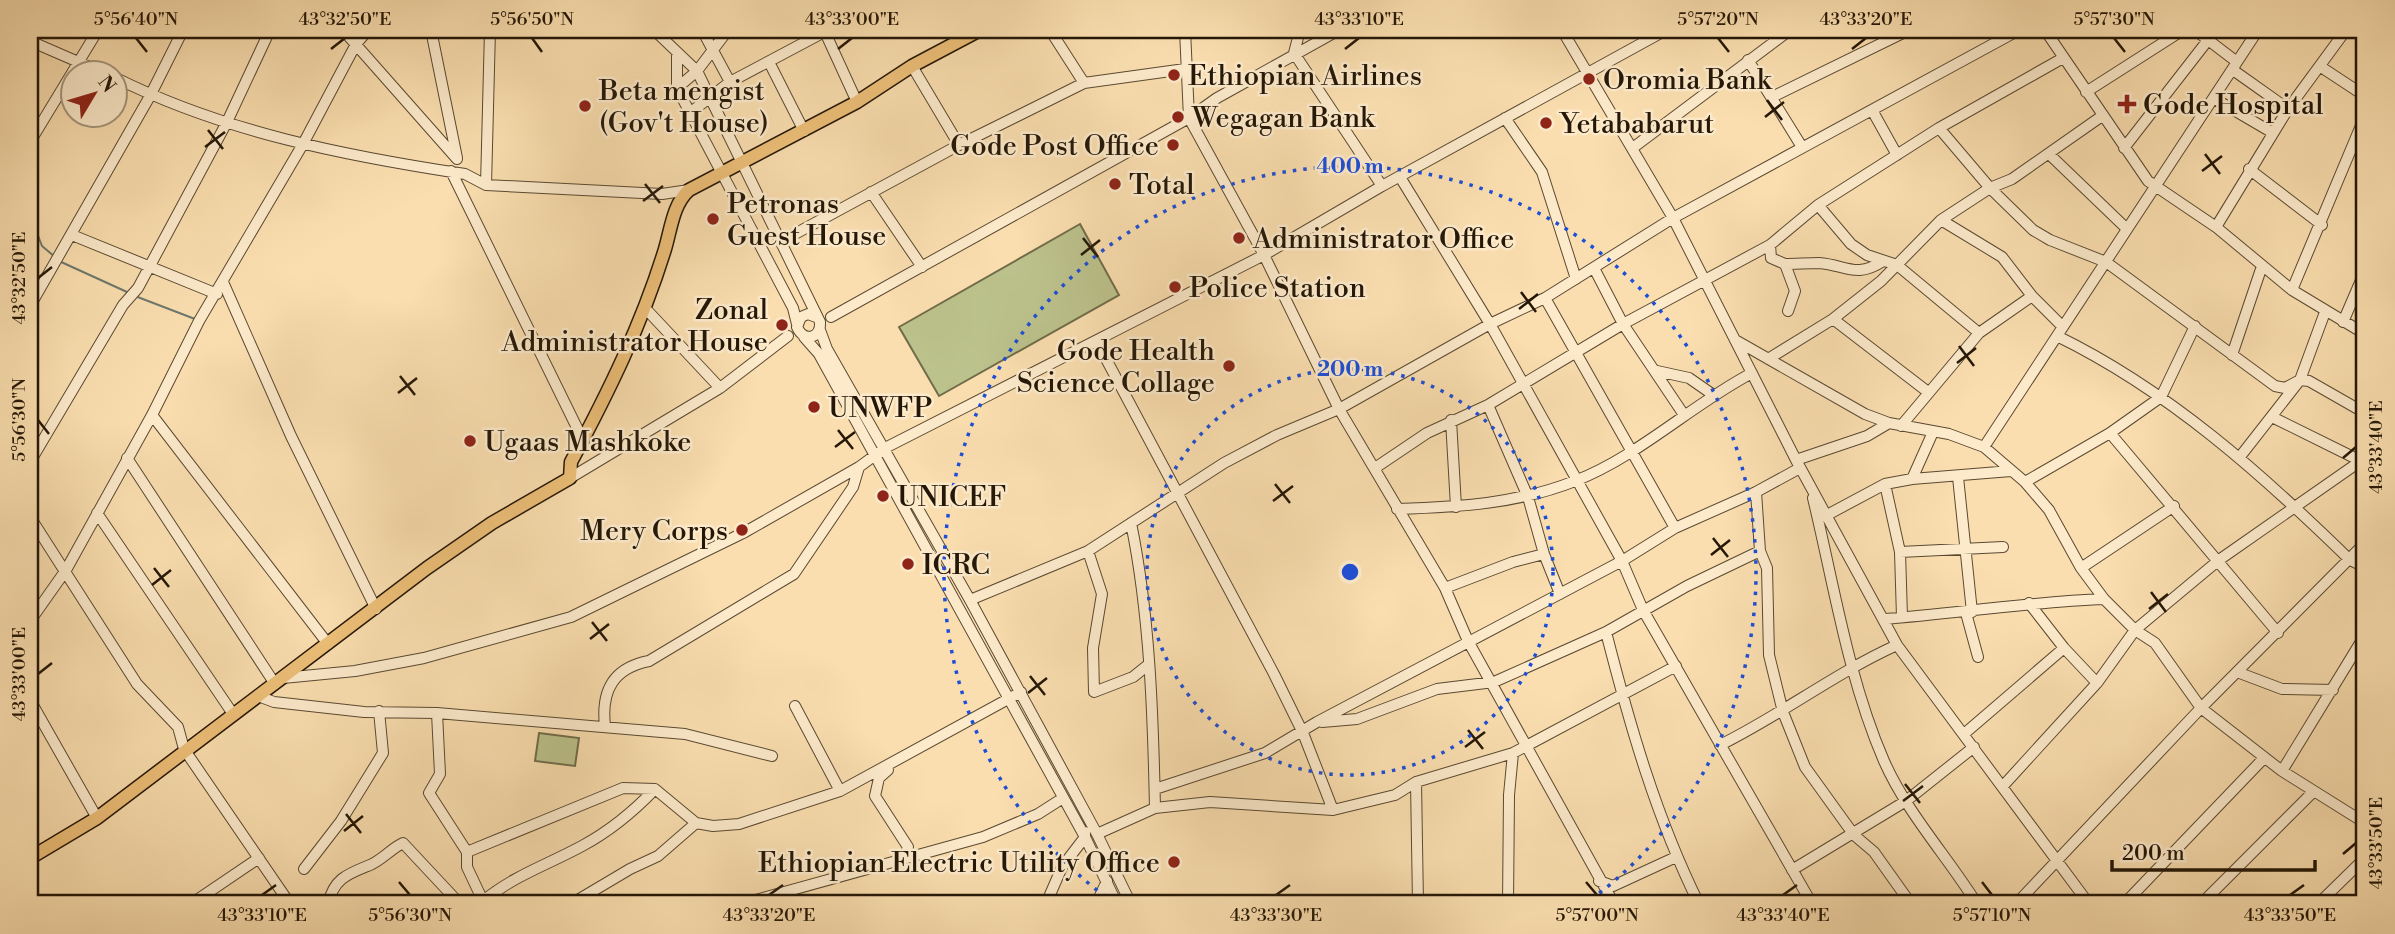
<svg xmlns="http://www.w3.org/2000/svg" width="2395" height="934" font-family="'Libre Bodoni',serif">
	<rect width="100%" height="100%" fill="#fadeaf"/>
	<filter id="stains"><feTurbulence type="fractalNoise" baseFrequency=".00286" numOctaves="4"/><feColorMatrix values="0 0 0 0 .2 0 0 0 0 .09 0 0 0 0 .02 0 0 0 .5 -.17"/></filter>
	<radialGradient id="worn" r=".72"><stop offset=".6" stop-color="#630" stop-opacity="0"/><stop offset="1" stop-color="#630" stop-opacity=".3"/></radialGradient>
	<path fill="#bcc28c" stroke="#706c4a" stroke-width="2" d="M 1080,224 L 1119,295 L 939,396 L 899,327 Z
		M 539,733 L 579,738 L 575,766 L 535,761 Z"/>
	<g fill="none" stroke-linecap="round" stroke-linejoin="round">
		<path stroke="#6e796e" stroke-width="2" d="M 30,215 L 42,246 L 55,257
			M 59,261 L 127,292
			M 135,296 L 195,319"/>
		<g stroke="#5a4931" stroke-width="12">
			<path id="minor" d="M 343,30 L 457,159
				M 431,30 L 457,158
				M 654,30 L 697,71 L 820,322 C 821,338 804,343 797,327 L 801,317 L 808,314 L 816,317
				M 702,30 L 730,82
				M 824,30 L 857,102
				M 1050,30 L 1084,83
				M 1185,30 L 1189,118 L 1264,255 L 1339,409 L 1445,588 L 1468,641 L 1614,904
				M 1300,30 L 1294,53 L 1382,186
				M 1562,30 L 1673,218 L 1796,460 L 1897,645 L 2089,904
				M 1769,30 L 1775,39
				M 2045,30 L 2148,181 L 2216,227 L 2292,290 L 2365,334
				M 2195,30 L 2237,62
				M 30,41 L 106,74
				M 677,56 L 677,88 L 793,308 L 797,324
				M 1748,60 L 1802,147
				M 769,62 L 804,131
				M 912,66 L 959,145
				M 2321,67 L 2365,96
				M 2233,70 L 2288,109
				M 116,78 C 224,132 346,156 465,174 L 486,185 L 662,194 L 689,190
				M 677,88 L 697,71 L 728,30
				M 2086,92 L 2183,30
				M 1772,97 L 1909,30
				M 2215,99 L 2273,133
				M 1872,110 L 1897,155
				M 691,112 L 730,82 L 828,30
				M 1505,118 L 1542,172 L 1576,279
				M 1939,128 L 1990,188 L 2033,230 L 2050,240 L 2106,262 L 2275,386 L 2285,388 L 2300,380 L 2309,381 L 2365,413
				M 30,142 L 98,30
				M 1634,147 L 1790,30
				M 2124,148 L 2208,40
				M 2050,155 L 2127,229
				M 2249,169 L 2322,225
				M 451,171 L 583,440
				M 1400,177 L 1490,324 L 1622,561 L 1643,610 L 1812,904
				M 486,185 L 490,30
				M 871,192 L 922,267
				M 1818,205 L 1851,244 L 1867,255 L 1897,265 L 1979,333
				M 1941,220 L 2002,257 L 2032,296 L 2063,327
				M 2216,227 L 2288,109 L 2346,30
				M 72,235 L 217,294
				M 780,242 L 959,145 L 1084,83 L 1185,69
				M 1770,245 L 1771,258 L 1785,264 L 1795,291 L 1788,311
				M 1785,264 C 1796,264 1807,263 1819,263 C 1846,265 1856,279 1883,261
				M 1595,270 L 1623,324 L 1684,415
				M 223,282 L 291,436 L 376,609
				M 2292,290 L 2365,116
				M 1545,298 L 1675,528
				M 30,306 L 150,96 L 183,30
				M 645,308 L 720,388
				M 831,317 L 1189,118 L 1217,98 L 1339,30
				M 1833,319 L 1928,392
				M 2343,322 L 2365,271
				M 820,330 L 827,349 L 970,600 L 1097,834 L 1131,904
				M 2057,336 C 2168,390 2262,474 2350,560 L 2365,567
				M 804,337 L 819,354 L 1085,837 L 1117,904
				M 1737,341 L 1865,414 L 1889,423 L 1949,434 L 1984,447 L 2025,482 L 2049,510 L 2081,568 L 2104,599 L 2135,630 L 2155,643 L 2201,708 L 2282,771 L 2365,823
				M 1097,342 L 1274,674 L 1303,733 L 1333,810
				M 2232,355 L 2262,266
				M 1768,359 L 1833,319 L 1881,281 L 1941,220 L 1990,188 L 2012,179 L 2102,116
				M 1657,371 L 1689,378 L 1712,394
				M 1488,405 L 1528,497 L 1544,554 L 1560,594
				M 152,415 L 328,644
				M 2272,417 L 2361,461
				M 1451,420 L 1456,507
				M 1901,426 L 1979,333 L 2032,296
				M 2110,433 L 2278,633
				M 1984,447 L 2258,30
				M 127,458 L 275,684
				M 2239,458 L 2300,380 L 2325,312
				M 1796,460 L 1867,436 L 1889,423
				M 30,462 L 123,305 L 138,288 L 227,122 L 270,30
				M 1375,468 L 1427,433 L 1488,405 L 1623,324 L 1770,245 L 1818,205 L 1939,128 L 2063,58
				M 1958,477 L 1972,612
				M 570,478 L 720,388 L 788,336
				M 1912,479 L 1933,432
				M 2025,482 L 2110,433 L 2161,397 L 2195,326
				M 1885,484 L 1900,552 L 2003,547
				M 1813,498 C 1834,585 1848,678 1884,761 C 1907,813 1947,856 1977,904
				M 1397,509 C 1458,507 1517,504 1575,481 C 1639,456 1691,405 1752,373
				M 97,513 L 233,714
				M 1827,515 L 1885,484 L 1912,479 L 2011,471
				M 30,517 L 137,684 L 178,727 L 184,749 L 290,904
				M 1088,551 L 1102,594 L 1093,648 L 1094,692 L 1133,677 L 1148,665
				M 1760,551 L 1767,568 L 1769,655 L 1783,712 L 1805,767 L 1854,835 L 1874,852 L 1911,904
				M 1900,552 L 1902,617
				M 2081,568 L 2174,506
				M 1445,588 L 1513,562 L 1544,554
				M 970,600 L 1088,551 L 1224,463 L 1277,435 L 1339,409 L 1490,324 L 1545,298 L 1673,218 L 2019,30
				M 2029,603 L 2064,648 L 2097,683
				M 1966,613 L 1978,657
				M 1885,619 C 1958,613 2030,602 2104,599
				M 30,621 L 66,570 L 152,415 L 199,321 L 303,144 L 356,44 L 368,30
				M 1606,632 C 1630,726 1656,817 1699,904
				M 2237,672 L 2282,689 L 2333,690
				M 283,678 L 355,671 L 424,658 L 571,617 L 745,532 L 859,467 L 885,448 L 1264,255 L 1382,186 L 1666,30
				M 258,696 L 274,702 L 364,712 L 437,713 L 685,734 L 772,756
				M 30,700 L 97,818
				M 795,706 L 840,791
				M 437,713 L 440,774 L 429,793 L 467,852
				M 1322,722 L 1357,719 L 1437,689 L 1494,682 L 1606,632 L 1687,586 L 1760,551 L 1756,492
				M 605,726 C 601,691 613,668 649,661 L 794,574 L 853,487 L 859,467
				M 1964,734 L 2064,648
				M 1720,745 C 1781,715 1835,673 1897,645
				M 888,770 L 879,778 L 875,796 L 908,847 L 904,859
				M 2282,771 L 2365,635
				M 1416,782 L 1418,904
				M 2003,786 L 2097,683 L 2135,630 L 2219,560 L 2365,458
				M 1155,789 L 1265,753 L 1317,722 L 1622,561 L 1675,528 L 1756,492 L 1800,468
				M 1155,808 L 1210,802 L 1333,810 L 1395,795 L 1416,782 L 1513,753 L 1676,666
				M 1097,834 L 1155,808 C 1153,714 1150,616 1131,523
				M 304,869 L 341,821 L 383,753 L 379,711
				M 1792,870 L 1906,801 L 1974,747
				M 1599,881 L 1613,886 L 1676,857
				M 483,901 C 515,875 547,865 582,846 C 610,831 633,812 655,789
				M 191,904 L 259,858
				M 328,904 C 334,878 348,874 370,865 C 382,860 392,848 403,843 L 460,904
				M 481,904 L 483,901 L 467,867 L 467,852 L 623,788 L 655,789 L 696,823 L 713,826 L 739,824 L 840,791 L 1021,692
				M 571,904 L 630,869 L 658,856 L 696,823
				M 741,904 L 983,837 L 1038,814 L 1063,798
				M 1046,904 L 1062,867 L 1085,837 L 1085,832
				M 1096,904 L 1107,881
				M 1508,904 L 1509,795 L 1513,753
				M 2016,904 L 2201,708 L 2365,543
				M 2124,904 L 2264,758
				M 2201,904 L 2313,792
				M 2318,904 L 2365,858"/>
		</g>
		<g stroke="#241707" stroke-width="15">
			<path id="major" d="M 30,858 L 97,818 L 427,568 L 492,523 L 570,478 L 571,462 C 608,393 642,324 665,249 C 671,229 673,204 689,190 L 857,102 L 912,66 L 980,30"/>
		</g>
		<use href="#minor" stroke="#fceacb" stroke-width="10"/>
		<use href="#major" stroke="#edbf78" stroke-width="12"/>
	</g>
	<path fill="none" stroke="#241707" stroke-width="2.5" d="M 136,38 L 147,52M 532,38 L 542,52M 1718,38 L 1729,52M 2114,38 L 2125,52M 331,49 L 345,38M 838,49 L 852,38M 1345,49 L 1359,38M 1852,49 L 1866,38M 1767,100 L 1782,120M 1765,117 L 1784,102M 208,130 L 223,149M 205,147 L 225,132M 2205,154 L 2220,174M 2202,171 L 2222,156M 645,184 L 660,203M 643,201 L 663,186M 1083,238 L 1098,257M 1081,255 L 1100,240M 38,278 L 52,267M 1521,292 L 1536,312M 1519,309 L 1538,294M 1959,346 L 1974,366M 1957,363 L 1976,348M 400,376 L 415,395M 398,393 L 417,378M 38,420 L 49,434M 838,430 L 853,449M 835,447 L 855,432M 2343,458 L 2356,447M 1275,484 L 1290,503M 1273,501 L 1293,486M 1713,538 L 1728,557M 1711,555 L 1730,540M 154,568 L 169,587M 152,585 L 171,570M 2151,592 L 2166,612M 2149,609 L 2168,594M 592,622 L 607,641M 590,639 L 609,624M 38,674 L 52,663M 1030,676 L 1045,695M 1028,693 L 1047,678M 1468,730 L 1483,749M 1465,747 L 1485,732M 1905,784 L 1920,803M 1903,801 L 1923,786M 346,814 L 361,833M 344,831 L 363,816M 2343,854 L 2356,843M 399,882 L 410,895M 1586,882 L 1597,895M 1982,882 L 1992,895M 262,895 L 276,885M 769,895 L 783,885M 1276,895 L 1290,885M 1783,895 L 1797,885M 2290,895 L 2304,885"/>
	<g fill="none" stroke="#1d4ed8" stroke-width="3.5" stroke-dasharray="3.5 7">
		<circle cx="1350" cy="572" r="203"/>
		<path d="M1114 903A406 406 0 1 1 1586 903"/>
	</g>
	<g fill="#8f2418" stroke="#fceacb" stroke-width="2.5">
		<circle cx="1174" cy="75" r="7"/>
		<circle cx="1589" cy="79" r="7"/>
		<path d="M2123.5 93.5h7v7h7v7h-7v7h-7v-7h-7v-7h7z"/>
		<circle cx="585" cy="106" r="7"/>
		<circle cx="1178" cy="117" r="7"/>
		<circle cx="1546" cy="123" r="7"/>
		<circle cx="1173" cy="145" r="7"/>
		<circle cx="1115" cy="184" r="7"/>
		<circle cx="713" cy="219" r="7"/>
		<circle cx="1239" cy="238" r="7"/>
		<circle cx="1175" cy="287" r="7"/>
		<circle cx="782" cy="325" r="7"/>
		<circle cx="1229" cy="366" r="7"/>
		<circle cx="814" cy="407" r="7"/>
		<circle cx="470" cy="441" r="7"/>
		<circle cx="883" cy="496" r="7"/>
		<circle cx="742" cy="530" r="7"/>
		<circle cx="908" cy="564" r="7"/>
		<circle cx="1174" cy="862" r="7"/>
	</g>
	<g text-anchor="middle" stroke-width="5" stroke-linejoin="round" paint-order="stroke">
		<g font-size="28" fill="#241707" stroke="#fceacb" text-anchor="start">
			<text x="1188" y="85">Ethiopian Airlines</text>
			<text x="1603" y="89">Oromia Bank</text>
			<text x="599" y="100">Beta mengist<tspan x="599" dy="32">(Gov't House)</tspan></text>
			<text x="2143" y="114">Gode Hospital</text>
			<text x="1192" y="127">Wegagan Bank</text>
			<text x="1560" y="133">Yetababarut</text>
			<text x="1159" y="155" text-anchor="end">Gode Post Office</text>
			<text x="1129" y="194">Total</text>
			<text x="727" y="213">Petronas<tspan x="727" dy="32">Guest House</tspan></text>
			<text x="1253" y="248">Administrator Office</text>
			<text x="1189" y="297">Police Station</text>
			<text x="768" y="319" text-anchor="end">Zonal<tspan x="768" dy="32">Administrator House</tspan></text>
			<text x="1215" y="360" text-anchor="end">Gode Health<tspan x="1215" dy="32">Science Collage</tspan></text>
			<text x="828" y="417">UNWFP</text>
			<text x="484" y="451">Ugaas Mashkoke</text>
			<text x="897" y="506">UNICEF</text>
			<text x="728" y="540" text-anchor="end">Mery Corps</text>
			<text x="922" y="574">ICRC</text>
			<text x="1160" y="872" text-anchor="end">Ethiopian Electric Utility Office</text>
		</g>
	</g>
	<circle cx="1350" cy="572" r="10" fill="#1d4ed8" stroke="#fceacb" stroke-width="3.5"/>
	<g font-size="21" text-anchor="middle" font-weight="bold" fill="#1d4ed8" stroke="#fceacb" stroke-width="5" stroke-linejoin="round" paint-order="stroke">
		<text x="1350" y="173">400 m</text>
		<text x="1350" y="376">200 m</text>
	</g>
	<rect width="2395" height="934" fill="none" stroke="#fadeaf" stroke-width="77"/>
	<g transform="translate(94 94) rotate(52)"><circle r="33" fill="#fceacb" stroke="#a6967d" stroke-width="2"/>
	<path d="M0-5L12 26L0 18L-12 26Z" fill="#8f2418"/>
	<text y="-10" font-size="19" font-weight="bold" text-anchor="middle" fill="#241707">N</text>
	</g>
	<path d="M2112 860v10h203v-10" fill="none" stroke="#241707" stroke-width="3.5"/>
	<text x="2122" y="860" font-size="21" fill="#241707" stroke="#fceacb" stroke-width="5" paint-order="stroke">200 m</text>
	<rect x="38" y="38" width="2318" height="857" fill="none" stroke="#241707" stroke-width="2.5"/>
	<g font-size="18" text-anchor="middle" fill="#241707">
		<text x="136" y="25">5°56'40"N</text>
		<text x="345" y="25">43°32'50"E</text>
		<text x="532" y="25">5°56'50"N</text>
		<text x="852" y="25">43°33'00"E</text>
		<text x="1359" y="25">43°33'10"E</text>
		<text x="1718" y="25">5°57'20"N</text>
		<text x="1866" y="25">43°33'20"E</text>
		<text x="2114" y="25">5°57'30"N</text>
		<text transform="translate(19 278) rotate(-90)" y="6">43°32'50"E</text>
		<text transform="translate(19 420) rotate(-90)" y="6">5°56'30"N</text>
		<text transform="translate(2376 447) rotate(-90)" y="6">43°33'40"E</text>
		<text transform="translate(19 674) rotate(-90)" y="6">43°33'00"E</text>
		<text transform="translate(2376 843) rotate(-90)" y="6">43°33'50"E</text>
		<text x="262" y="921">43°33'10"E</text>
		<text x="410" y="921">5°56'30"N</text>
		<text x="769" y="921">43°33'20"E</text>
		<text x="1276" y="921">43°33'30"E</text>
		<text x="1597" y="921">5°57'00"N</text>
		<text x="1783" y="921">43°33'40"E</text>
		<text x="1992" y="921">5°57'10"N</text>
		<text x="2290" y="921">43°33'50"E</text>
	</g>
	<rect width="100%" height="100%" filter="url(#stains)"/>
	<rect width="100%" height="100%" fill="url(#worn)"/>
</svg>
